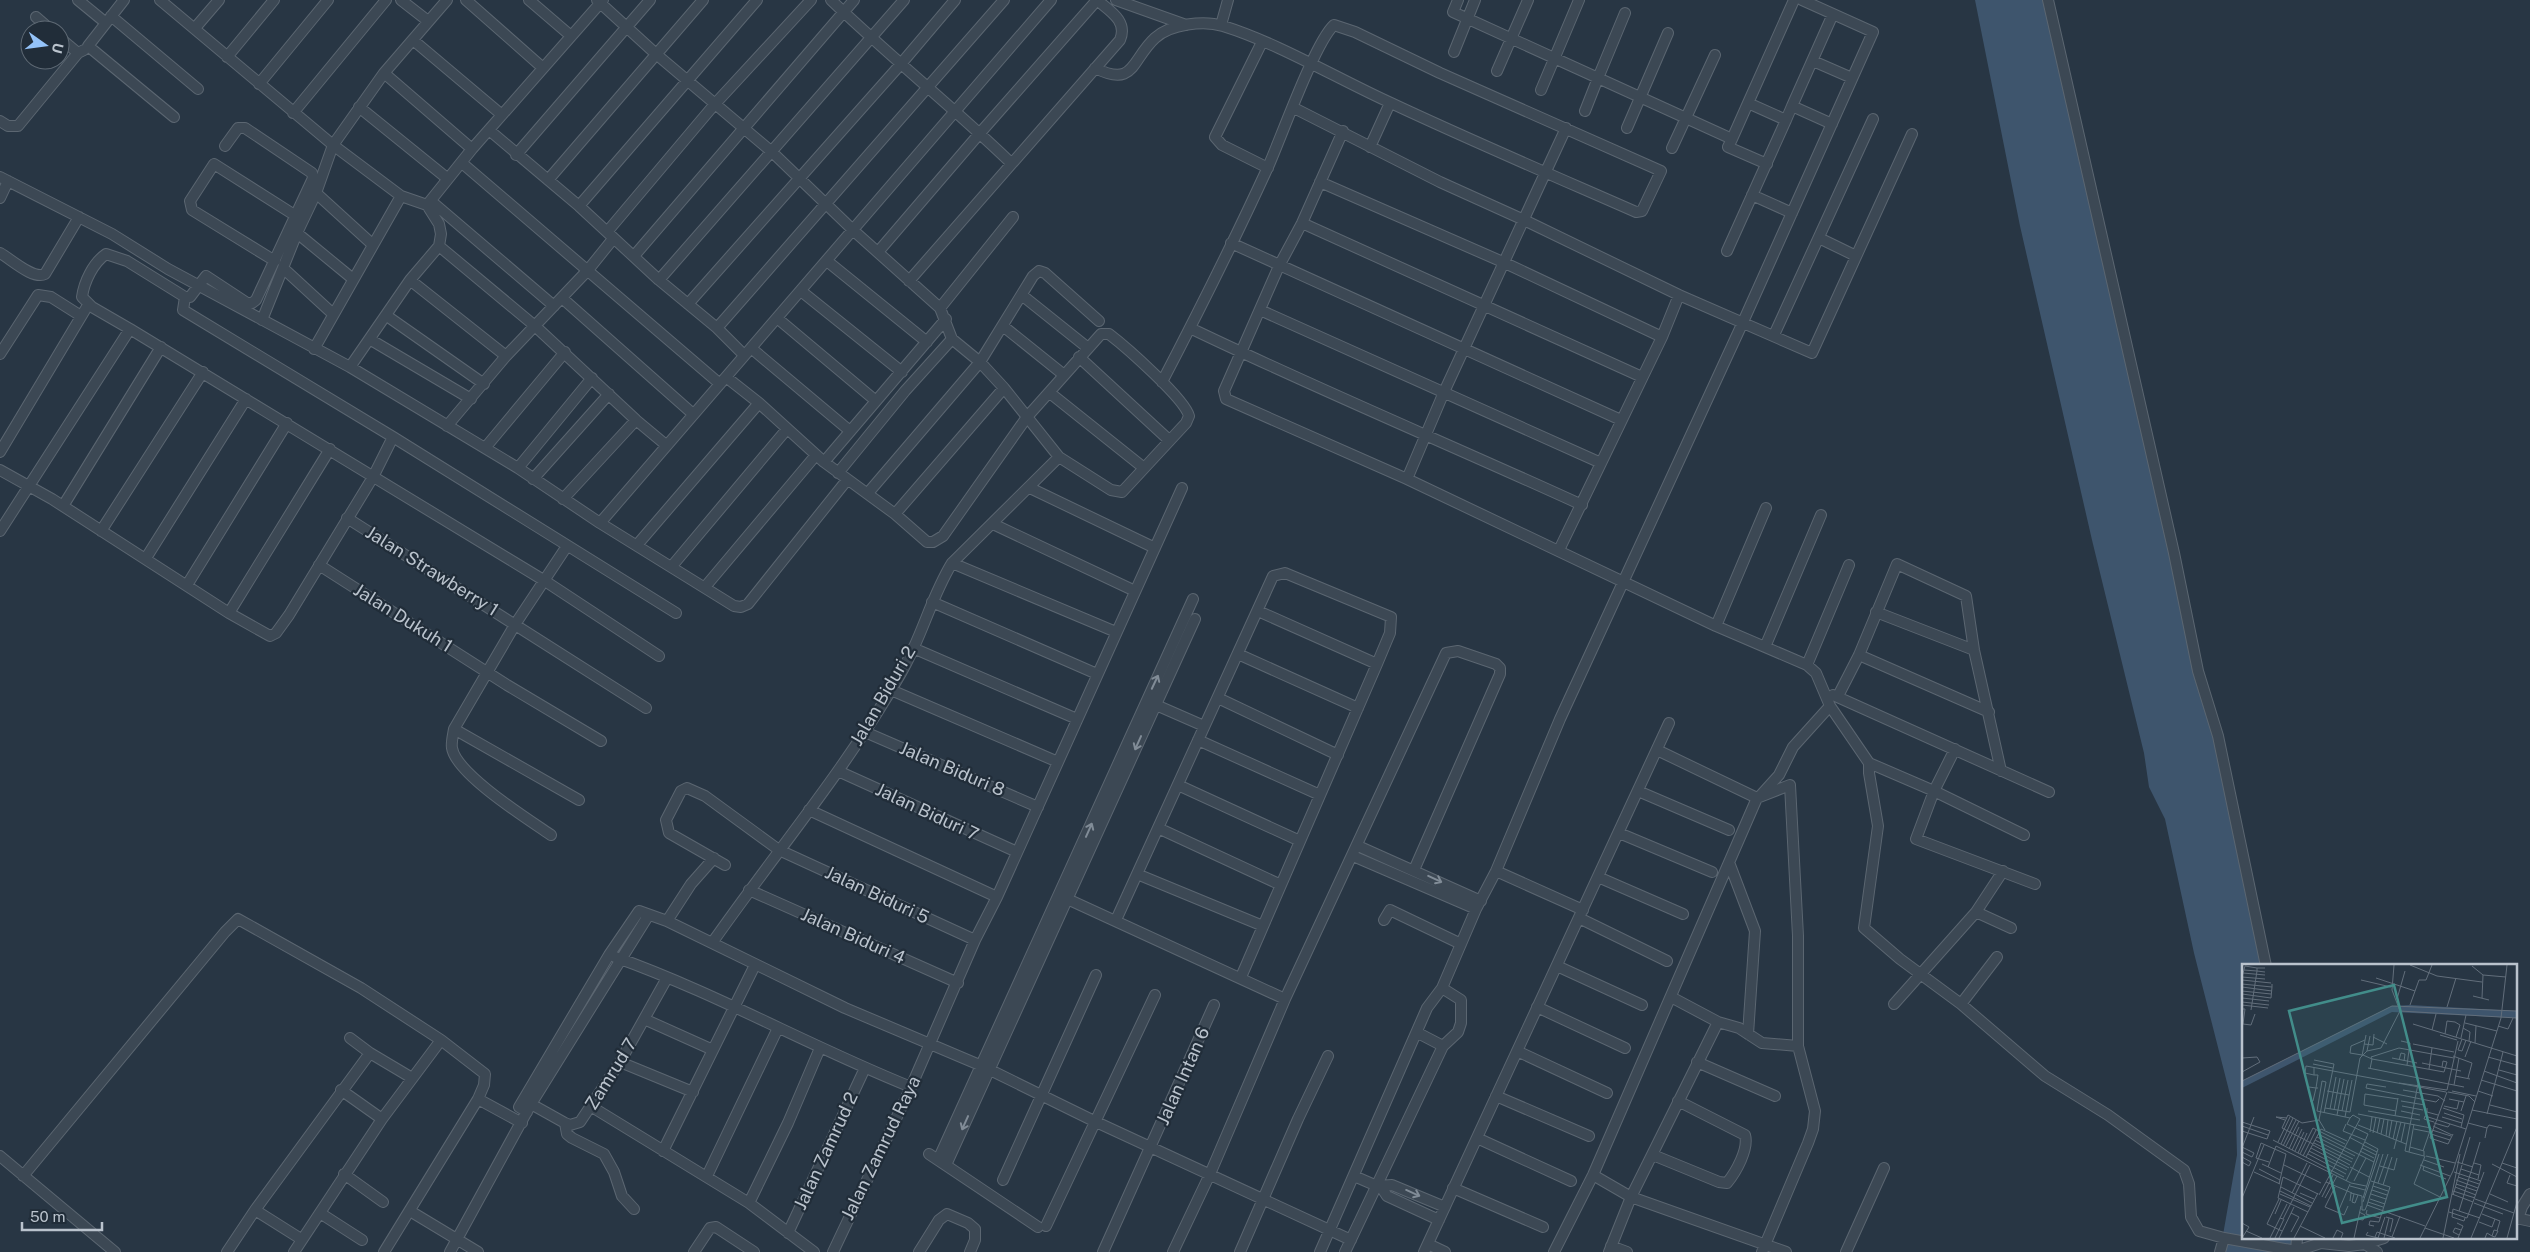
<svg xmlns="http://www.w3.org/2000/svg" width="2530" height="1252" font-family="'Public Sans',sans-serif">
	<rect width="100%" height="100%" fill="#283644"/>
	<path fill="#3e556d" d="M 1975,0 L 2048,0 L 2218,736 L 2266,966 L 2244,966 L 2244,1238 L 2297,1238 L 2296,1252 L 2220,1252 L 2237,1155 L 2236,1118 L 2194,953 L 2165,819 L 2149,787 L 2144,753 L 2092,540 L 2020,226 Z"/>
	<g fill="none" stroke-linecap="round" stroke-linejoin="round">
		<g stroke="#5b6671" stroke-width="12">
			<path id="minor" d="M 78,0 L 106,23
				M 124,0 L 88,46 L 174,117
				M 160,0 L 333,145 L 401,196 L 427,205
				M 401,0 L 428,21
				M 466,0 L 543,68
				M 529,0 L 571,36
				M 597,0 L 656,54 L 772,152 L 854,231 L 940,308 L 952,339 L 980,362 L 1004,388 L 1059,457 L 1111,490 L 1122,492 L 1186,423 L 1189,416 C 1185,399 1126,347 1109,334 L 1101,334 L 1027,417 L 943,536 L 933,542 L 927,542 L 895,514 L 824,462 L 759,403 L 726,377
				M 831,0 C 889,56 952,106 1010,162
				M 1116,0 L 1186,25
				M 1458,0 L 1453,12 L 1598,78 L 1625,13
				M 2048,0 L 2174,553 L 2198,671 L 2218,736 L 2266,966
				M 111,16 L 198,89
				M 36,17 L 51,30
				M 1221,25 L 1228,0
				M 195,28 L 219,0
				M 60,38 L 78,53 L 84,50
				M 413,40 L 502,115
				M 1262,42 L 1215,137 L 1222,145 L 1268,168
				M 1454,52 L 1475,0
				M 227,57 L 274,0
				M 1813,61 L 1852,78
				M 1095,68 C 1135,88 1131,60 1155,38 C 1170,24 1204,20 1223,26 C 1278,43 1338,79 1391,103 C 1472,141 1554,176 1636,212 L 1642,211 L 1661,171 L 1440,73 L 1355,32 L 1334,25 C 1315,42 1281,138 1268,167 C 1235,239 1199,311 1162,382
				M 1497,71 L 1528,0
				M 384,73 L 472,149
				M 259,84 L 328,0
				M 1541,90 L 1579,0
				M 1748,103 L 1794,0
				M 1792,106 L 1833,14
				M 359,107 L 448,179
				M 1294,108 L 1440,182 L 1524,220 L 1679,295 L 1812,353 L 1912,134
				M 1585,111 L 1598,78 L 1732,139 L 1748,103 L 1786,120 L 1792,106 L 1832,124
				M 293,113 L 386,0
				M 0,121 L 8,126 L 18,126 L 78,53
				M 1627,128 L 1668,33
				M 489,130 L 579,206 L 659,280 L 717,328 L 744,355
				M 1343,131 L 1302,223 L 1279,266 L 1224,391 L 1226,399 L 1407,479 L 1716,626 L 1807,665 L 1816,673 L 1830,706 L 1869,763 L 1869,773 L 1878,826 L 1864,928 L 1900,959 L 1961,1004 L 2045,1076 L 2108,1115 L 2184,1170 L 2189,1184 L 2191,1217 L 2199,1231 L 2224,1238 L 2220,1252
				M 1732,139 L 1728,147 L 1767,164
				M 1370,147 L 1390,103
				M 1672,148 L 1715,55
				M 516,155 L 650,0
				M 462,163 L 720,384
				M 0,177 L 112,234 L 168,269 L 350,367 L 518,468 L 600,523 L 734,606 L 741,607 L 748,604 L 847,480
				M 548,180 L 703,0
				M 1320,182 L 1505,263 L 1662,337
				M 316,193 L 372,244
				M 1752,195 L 1792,213
				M 0,198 L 8,181
				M 431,201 L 554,306
				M 579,206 L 757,0
				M 1302,223 L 1642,377
				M 607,232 L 714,105 L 811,0
				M 297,233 L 353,279
				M 1819,238 L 1856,256
				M 1231,243 L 1621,420
				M 439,246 L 535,326 L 636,420 L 666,445
				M 1727,251 L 1786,120
				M 878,252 L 980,133 L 1097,0
				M 0,253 C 11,259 33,280 45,274 L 79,217
				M 634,256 L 854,0
				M 275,261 L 192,210 L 190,201 L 214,164 L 296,216
				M 827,261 L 927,342
				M 283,268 L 333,314
				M 410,280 L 506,356
				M 659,280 L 904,0
				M 909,281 L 1120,40 C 1128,21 1110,11 1097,0
				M 801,291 L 902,372
				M 1023,296 L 1088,348
				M 185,297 L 183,310 L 393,437 L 676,613
				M 562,298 L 693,414
				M 688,304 L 900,65 L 955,0
				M 940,308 L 1013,217
				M 1260,310 L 1601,463
				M 387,316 L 484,384
				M 777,318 L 876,401
				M 262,320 L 297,233 L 316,193 L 333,145 L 384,73 L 447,0
				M 1003,326 L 1064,375
				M 717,328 L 1004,0
				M 1190,328 C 1319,390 1451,445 1582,505
				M 130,329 L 545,581 L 659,656
				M 1774,335 L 1873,119
				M 371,340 L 471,399
				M 751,348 L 850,431
				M 314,349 L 401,196
				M 0,354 L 38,295 L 51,297 L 81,316
				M 1079,357 L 1169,440
				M 350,367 L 410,280 L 439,246 L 441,234 L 439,224 L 427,205 L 472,149 L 603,0
				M 1050,393 L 1144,468
				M 447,426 L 506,356 L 588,270 L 613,239
				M 485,448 L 565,352
				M 0,452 L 88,305
				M 824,462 L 946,319
				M 518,468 L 592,378
				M 0,470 L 52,499 L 229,613 L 270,636 L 276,633 L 289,615 L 373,477 L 393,437
				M 838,473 L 905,391 L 952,339
				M 533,479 L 609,394
				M 1407,479 L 1444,392 L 1566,128
				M 1030,488 L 1155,548
				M 868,493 L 980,362 L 1033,276 L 1039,271 L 1045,273 L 1099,321
				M 563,499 L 636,420
				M 63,506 L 161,347
				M 895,514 L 1004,388
				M 347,518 L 646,708
				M 600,523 L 1051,0
				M 993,524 L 1135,591
				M 0,531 L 130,329 L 92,307 L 82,297 C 84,282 93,263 106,254 L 127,261 L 185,297 L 190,297 L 206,276 L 247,303 L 252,303 L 256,300 L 313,178 L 312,173 L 245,128 L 238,128 L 225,146
				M 101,531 L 203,372
				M 637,545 L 759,403
				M 567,546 L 516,623 L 454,729 L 579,800
				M 1559,550 L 1662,337 L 1679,295
				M 146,558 L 246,399
				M 952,563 L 1116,632
				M 319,565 L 507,685 L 601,741
				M 672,566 L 787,429
				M 187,585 L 287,423
				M 705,587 L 816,455
				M 932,602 L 1097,674
				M 1258,611 L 1377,664
				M 1876,612 L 1974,650
				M 229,613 L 330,449
				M 1716,626 L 1766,508
				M 1765,647 L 1821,515
				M 913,648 L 1077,719
				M 1238,654 L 1358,708
				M 1859,655 L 1989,712
				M 1807,665 L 1849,565
				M 891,690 L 1058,762
				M 1833,695 L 2049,792
				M 1838,696 L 1859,655 L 1897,564 L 1966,596 L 1974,650 L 2001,771
				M 1218,698 L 1338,755
				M 1156,705 L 1204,726
				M 454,729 C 453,735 451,743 452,748 C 456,774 529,820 551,835
				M 865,732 L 1038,807
				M 1198,740 L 1320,795
				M 1955,749 L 1934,791 L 1916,839 L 2035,884
				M 1869,763 L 1934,791 L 2024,835
				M 838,771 L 1017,852
				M 1178,785 L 1300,841
				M 1638,791 L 1729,830
				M 1760,796 L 1779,775 L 1793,747 L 1830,706
				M 1757,798 L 1790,785 L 1798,936 L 1798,1046 L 1815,1111 L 1813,1129 L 1808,1143 L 1762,1252
				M 809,810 L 997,897
				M 1158,828 L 1281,885
				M 1619,833 L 1712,872
				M 1358,846 L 1481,901
				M 1353,856 L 1476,909
				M 725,865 L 669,833 L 666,820 L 681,791 L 687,788 L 705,796 L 779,850 L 975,940
				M 1730,865 L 1755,931 L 1748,1034
				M 1496,871 L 1583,910
				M 1137,874 L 1263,926
				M 1598,877 L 1683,914
				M 749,890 L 958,983
				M 1063,897 L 1285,999
				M 1976,912 L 2011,928
				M 1579,918 L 1667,961
				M 1116,920 L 1273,576 L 1285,573 L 1391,617 L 1390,633 L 1377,664 L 1241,977
				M 1384,920 L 1390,910 L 1461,944
				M 667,921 L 691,884 L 714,858
				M 712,943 C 775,853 847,768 901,673 C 922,637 931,597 952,563 L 1059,457
				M 615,957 C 716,993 811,1047 911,1087
				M 1557,966 L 1642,1005
				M 1442,988 L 1461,1000 L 1461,1023 L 1458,1032 L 1443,1046
				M 1671,997 L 1718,1022 L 1739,1028 L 1762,1043 L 1798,1046
				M 1894,1004 L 1976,912 L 2003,871
				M 1961,1004 L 1997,957
				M 1537,1007 L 1625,1048
				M 644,1019 L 713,1050
				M 350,1038 L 370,1053
				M 1517,1051 L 1607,1093
				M 620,1062 L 693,1092
				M 1697,1062 L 1775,1096
				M 341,1090 L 382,1119
				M 1496,1096 L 1589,1136
				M 531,1104 L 565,1123 L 570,1125 L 580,1122 L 620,1062 L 667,978
				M 592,1107 L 749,1203 L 814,1252
				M 527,1112 L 519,1107 L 609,955 L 639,911 L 667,921 L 845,1008 L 982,1066 L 1094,1121 L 1351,1240
				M 565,1123 L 567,1134 L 572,1138 L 604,1154 L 614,1172 L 622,1196 L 634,1209
				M 1477,1138 L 1571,1181
				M 663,1151 L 755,965
				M 929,1154 L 1038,1227
				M 1653,1155 L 1719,1182 L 1727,1183 C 1736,1172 1749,1149 1745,1135 L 1678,1101
				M 0,1156 L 115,1252
				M 938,1160 L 1193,599
				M 946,1165 L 1195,619
				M 344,1174 L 383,1202
				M 1593,1175 L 1631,1197 L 1786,1252
				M 23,1176 L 225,932 L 238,919 L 361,988 L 441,1040 L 485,1074 L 484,1085 L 478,1099 L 522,1123
				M 707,1176 L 778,1028
				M 1354,1176 L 1377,1186 L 1392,1185 L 1445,1207
				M 1003,1180 L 1096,975
				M 1381,1187 L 1387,1196 L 1439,1220
				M 1453,1188 L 1543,1227
				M 749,1203 L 788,1123 L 820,1048
				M 255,1210 L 301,1239
				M 410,1211 L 478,1252
				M 320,1213 L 362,1240
				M 2516,1218 L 2530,1221
				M 2518,1219 L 2522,1207 L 2530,1194
				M 1046,1226 L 1155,995
				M 788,1233 L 865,1068
				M 2224,1238 L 2296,1251 L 2321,1243 L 2349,1246 L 2365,1244 L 2384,1238
				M 1428,1244 L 1445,1252
				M 2365,1244 L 2377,1252
				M 1611,1246 L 1627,1252
				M 227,1252 L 255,1210 L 370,1053 L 412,1078
				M 294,1252 L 382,1119 L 441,1040
				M 384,1252 L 478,1099
				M 450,1252 L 531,1104 L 648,916
				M 694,1252 L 710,1228 L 716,1227 L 754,1252
				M 833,1252 L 911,1087 L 975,940 L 997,897 L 1182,488
				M 919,1252 L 939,1220 L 947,1214 L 968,1223 L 975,1229 L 975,1240 L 970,1252
				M 1103,1252 L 1214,1005
				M 1173,1252 L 1210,1174 L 1285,999 L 1446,653 L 1458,651 L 1496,664 L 1500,668 L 1500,674 L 1414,870
				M 1240,1252 L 1298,1119 L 1328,1056
				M 1320,1252 L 1427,1008 L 1442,988 L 1476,909 L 1496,871 L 1560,719 L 1743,322 L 1873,32 L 1802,0
				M 1345,1252 L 1443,1046 L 1418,1033
				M 1424,1252 L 1669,723
				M 1554,1252 L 1593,1175 L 1757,798 L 1657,750
				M 1609,1252 L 1631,1197 L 1718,1022
				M 1846,1252 L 1884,1168
				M 2296,1252 L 2297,1238"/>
		</g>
		<use href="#minor" stroke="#3c4854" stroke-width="10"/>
	</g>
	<defs><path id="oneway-shaft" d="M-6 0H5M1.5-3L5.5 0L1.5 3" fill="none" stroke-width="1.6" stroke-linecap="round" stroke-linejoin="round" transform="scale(1.25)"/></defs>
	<g stroke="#818c97">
		<use href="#oneway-shaft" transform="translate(1155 682) rotate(-65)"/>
		<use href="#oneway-shaft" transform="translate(1138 743) rotate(114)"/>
		<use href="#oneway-shaft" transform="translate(1089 830) rotate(-66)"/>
		<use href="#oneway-shaft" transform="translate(1435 879) rotate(25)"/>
		<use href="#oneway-shaft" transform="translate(965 1123) rotate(114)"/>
		<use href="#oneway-shaft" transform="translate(1413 1193) rotate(24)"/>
	</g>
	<g text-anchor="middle" stroke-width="4.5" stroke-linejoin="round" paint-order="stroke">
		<g font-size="18" fill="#bac3cd" stroke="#212d39">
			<text transform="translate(432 571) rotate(32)" y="6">Jalan Strawberry 1</text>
			<text transform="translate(403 618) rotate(32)" y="6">Jalan Dukuh 1</text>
			<text transform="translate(883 696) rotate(-60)" y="6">Jalan Biduri 2</text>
			<text transform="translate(952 769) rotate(23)" y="6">Jalan Biduri 8</text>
			<text transform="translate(927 812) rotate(25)" y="6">Jalan Biduri 7</text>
			<text transform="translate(877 895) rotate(25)" y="6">Jalan Biduri 5</text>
			<text transform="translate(853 936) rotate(24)" y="6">Jalan Biduri 4</text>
			<text transform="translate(611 1074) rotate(-58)" y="6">Zamrud 7</text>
			<text transform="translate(1183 1076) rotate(-66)" y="6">Jalan Intan 6</text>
			<text transform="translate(881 1148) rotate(-64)" y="6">Jalan Zamrud Raya</text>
			<text transform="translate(826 1151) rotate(-65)" y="6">Jalan Zamrud 2</text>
		</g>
	</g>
	<g transform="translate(2242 964)">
		<rect width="275" height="275" fill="#283644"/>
		<path d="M 168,41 L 275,47 L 275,54 L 150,48 L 0,124 L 0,117 L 150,42 Z" fill="#3e556d"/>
		<path fill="none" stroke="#626e7b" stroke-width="1" d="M 152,1 L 150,26 L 158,47M 168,1 L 195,12 L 240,18M 230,2 L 241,11 L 264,13M 2,6 L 15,7 L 9,46M 23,8 L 15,7 L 15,4 L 23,4M 1,9 L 23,11M 0,13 L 3,2 L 15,4M 0,13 L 23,15M 134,14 L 173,27M 0,16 L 29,19M 119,16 L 149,23M 0,20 L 30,23 L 30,20M 0,23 L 30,27M 0,27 L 29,30M 0,30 L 29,34 L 30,23M 231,32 L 247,36M 0,34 L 27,37M 240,34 L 241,11M 155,35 L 163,7M 0,38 L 27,41M 0,41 L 26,44M 168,41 L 177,16 L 184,16 L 190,1M 205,43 L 214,14M 0,45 L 3,45 L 1,60M 223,59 L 255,67M 1,60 L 9,61 L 13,50M 171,60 L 275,92M 256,62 L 266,65 L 271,54M 221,64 L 228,68 L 227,77M 190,66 L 194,50M 203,70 L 205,57 L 213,58 L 218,61 L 214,73M 198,71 L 215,76M 131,73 L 145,80M 219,74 L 224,51M 220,75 L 216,86 L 220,87 L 224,76M 159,77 L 168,79 L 165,101M 233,79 L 234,62M 122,80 L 131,81 L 132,70M 171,80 L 212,88M 125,87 L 128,72M 120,91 L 108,89 L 109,82 L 123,76M 121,91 L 130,95 L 129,93 L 157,84 L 212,94M 120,92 L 124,71M 211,92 L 230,99 L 226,114M 223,93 L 229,77M 246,93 L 275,101M 0,94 L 15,93 L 18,98 L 0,108M 150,94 L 175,99M 72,96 L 92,100 L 82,149M 157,96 L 159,89 L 163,90 L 162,97M 180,99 L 219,107M 71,100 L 91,104M 72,103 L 72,111 L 76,111 L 74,124 L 76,124M 126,104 L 222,123M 128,105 L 130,95 L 202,108 L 205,98 L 201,97 L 200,103M 187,105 L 190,84M 257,106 L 275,111M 242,107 L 275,119M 72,111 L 63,109 L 64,102 L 204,128M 213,112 L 228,115M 239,116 L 275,127M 0,117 L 150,42 L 275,47M 80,117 L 84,118 L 77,156 L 83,166M 157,119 L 205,126M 176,120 L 163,187 L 182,192M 212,121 L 217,94M 67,123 L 74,124 L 71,137 L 68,137M 144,123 L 125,120 L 124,124 L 194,138 L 197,135M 161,126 L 196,132 L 203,137M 205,126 L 216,77M 85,127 L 107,131M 210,127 L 234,132M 236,127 L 251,132M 205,128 L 188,174 L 206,180 L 211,170M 206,128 L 227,132 L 233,138M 207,135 L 222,138M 159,137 L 183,141M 248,141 L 275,148M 160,142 L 181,146M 202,142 L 215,145 L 217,137M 83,144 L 108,148 L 118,94 L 125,87 L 139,84 L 158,47 L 275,54M 185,144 L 185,148 L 196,151M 201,144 L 222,151 L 219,163M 88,145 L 94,113M 92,146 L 98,114M 230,146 L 275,155M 100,147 L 106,116M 126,147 L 178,156M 154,147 L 122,141 L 123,130 L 156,135M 159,147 L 178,151M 219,147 L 224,132M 202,149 L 220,155M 116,150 L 189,164 L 181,187M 245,150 L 261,88M 95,151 L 102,115M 153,152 L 156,134M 103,153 L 110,116M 200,153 L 220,159M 108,154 L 105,160 L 126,170 L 117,191M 43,156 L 34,153 L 45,154M 0,158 L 28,167 L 25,175 L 0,167M 192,158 L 182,155 L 183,152 L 224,165M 192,159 L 206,163 L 208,160M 226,159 L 245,164 L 243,174M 104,160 L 101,167 L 123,176M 116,161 L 164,180M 0,162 L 26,171M 191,162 L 210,171M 245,164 L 247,161 L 260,164M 172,165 L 187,168M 190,166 L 209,172M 128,168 L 130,153M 131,169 L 134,153M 135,169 L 138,154M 76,170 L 132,198M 139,170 L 142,155M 189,170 L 208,176M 144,172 L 146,156M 75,173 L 113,192M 107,173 L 122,181M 147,173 L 150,156M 151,175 L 155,157M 31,176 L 102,213M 73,176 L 111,195M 36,178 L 48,153M 159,178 L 163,159M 72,179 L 110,198M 39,180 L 51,154M 71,180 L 40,164 L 46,151 L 60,159 L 77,156M 71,181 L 108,201M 121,181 L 135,188M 41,182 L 54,156M 44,182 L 57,157M 168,183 L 182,187 L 182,192M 0,184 L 12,153M 69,184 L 107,204M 120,184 L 134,191M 47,185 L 57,163M 152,185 L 159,158M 50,186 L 60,165M 53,187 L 62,168M 67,187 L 105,206M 118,187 L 132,194M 0,188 L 10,193 L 12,189 L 0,183M 167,188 L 172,160M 56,189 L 65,169M 58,190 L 71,164 L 103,180M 66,190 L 104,210M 61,192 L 74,166M 183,192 L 172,220 L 198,233M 184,192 L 213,199M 0,193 L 9,198 L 7,202 L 0,198M 64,193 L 79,165 L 105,177M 182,196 L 202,203M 27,198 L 14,194 L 19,179 L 44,190 L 37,220M 215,198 L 231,203M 232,199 L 239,201 L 236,215M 260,199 L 275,204M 20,200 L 39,209M 220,200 L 228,173M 250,200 L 275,213M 42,201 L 79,219M 178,201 L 208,212M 138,202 L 152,206 L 155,194M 182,202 L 181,206 L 204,215M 26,203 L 34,182 L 109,219 L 124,222M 108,203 L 127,213M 17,205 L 38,216M 219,205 L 237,211M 12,208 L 38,220M 212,208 L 239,217M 268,211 L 265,219 L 275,222M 216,213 L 237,220M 214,216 L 236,224M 104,217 L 117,191M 112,217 L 124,194M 129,217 L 148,223 L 137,258 L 128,257 L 127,261 L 132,262M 84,218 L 110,229M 136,219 L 146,190M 214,220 L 235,227M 141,221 L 150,193M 108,222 L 123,226M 131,222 L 146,227M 39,223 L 70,239M 93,223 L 83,243 L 102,251 L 106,242M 213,223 L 234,231M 130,226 L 145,231M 38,227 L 69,242M 211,227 L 233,234M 50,229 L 65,199M 58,229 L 72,235M 38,230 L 68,243M 112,230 L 110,238 L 113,239 L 116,231M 129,230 L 144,235M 210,230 L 231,238M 248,230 L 266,238M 77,231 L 118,155 L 111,151 L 108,154 L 75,147 L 80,117M 211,231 L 220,201M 80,233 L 91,211M 0,234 L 22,181M 83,234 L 95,212M 121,234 L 136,185 L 123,178M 37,235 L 25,260 L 40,267M 128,235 L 143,240M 233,235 L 272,249M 108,237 L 109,229 L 120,232 L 120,246 L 123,246 L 125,241 L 183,262M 121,238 L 137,190M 126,238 L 141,243M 232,239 L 261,250M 125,241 L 141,190M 125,246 L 124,250 L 138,254M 217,247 L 238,178M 66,248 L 36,234 L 41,213 L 76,230M 96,248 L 108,220M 207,248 L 225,254 L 242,208M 49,249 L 57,253 L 49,268M 33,250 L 39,236M 240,250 L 258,257 L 255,267M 144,253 L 151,255 L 148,268M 38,254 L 41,255 L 68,201M 223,254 L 222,257 L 210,253 L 211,245 L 238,254M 115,255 L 121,256 L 123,251 L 117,248M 237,258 L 250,263 L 253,255M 0,259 L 7,263 L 0,274M 215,259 L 221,262 L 216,274M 58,262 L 83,274M 183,264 L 212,274M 4,267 L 20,274M 126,268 L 124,271 L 136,274 L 143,253M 217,271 L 211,268 L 213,264 L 219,266M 133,273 L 135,268 L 153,274M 150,273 L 158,252M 28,274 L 45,240M 33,274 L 42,255M 37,274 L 52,243M 52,274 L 76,229M 91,274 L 95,266 L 101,269 L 99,274M 112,274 L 119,242M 142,274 L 147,254M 178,274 L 211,207 L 259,54 L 265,1M 201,274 L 218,190M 229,274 L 275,163M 243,274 L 245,269 L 250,272 L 253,273 L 256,267 L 252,266 L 250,272M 265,274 L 275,238"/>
		<path fill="#428d8a" fill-opacity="0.15" stroke="#428d8a" stroke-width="2.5" d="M 152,21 L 205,233 L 100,259 L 47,47 Z"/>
		<rect width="275" height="275" fill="none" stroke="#bac3cd" stroke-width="2.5"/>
	</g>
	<g transform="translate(45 45) rotate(104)"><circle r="24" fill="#212d39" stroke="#5e6974"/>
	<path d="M0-4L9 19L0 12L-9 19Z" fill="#94c3f9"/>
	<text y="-8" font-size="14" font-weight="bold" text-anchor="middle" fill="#bac3cd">U</text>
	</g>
	<path d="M22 1222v8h80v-8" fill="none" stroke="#bac3cd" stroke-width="2.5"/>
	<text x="30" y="1222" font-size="15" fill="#bac3cd" stroke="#212d39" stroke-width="4" paint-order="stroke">50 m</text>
</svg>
